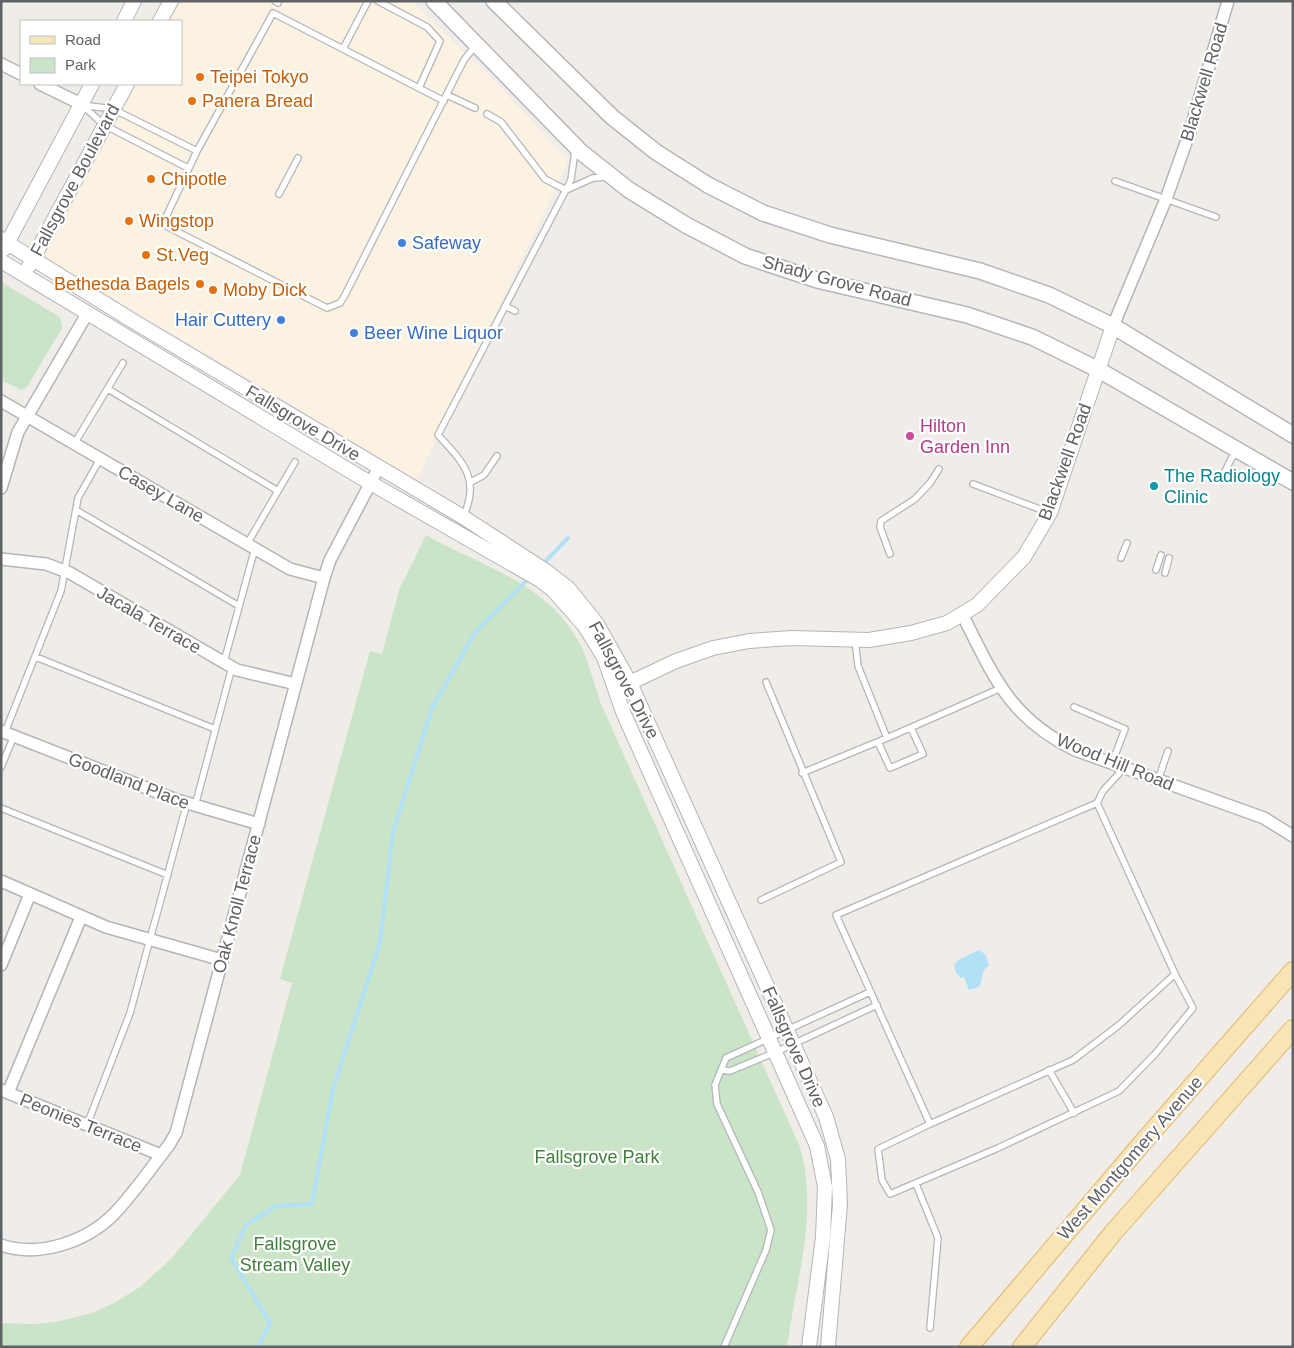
<svg xmlns="http://www.w3.org/2000/svg" width="1294" height="1348" font-family="Arial,sans-serif">
	<rect width="100%" height="100%" fill="#f0ede8"/>
	<path fill="#fbf2e2" d="M 181,1 L 412,1 L 504,91 L 568,161 L 417,480 L 43,256 L 136,84 L 181,84 L 181,21 L 170,21 Z"/>
	<path fill="#cae4c7" d="M 1,282 L 60,317 L 62,328 L 27,387 L 21,390 L 1,380 Z
		M 426,535 C 482,567 550,583 581,646 C 590,665 594,685 601,704 L 800,1147 C 819,1215 796,1279 787,1347 L 1,1347 L 1,1323 L 34,1324 L 56,1322 L 92,1313 L 114,1303 L 140,1287 L 172,1258 L 240,1175 L 292,983 L 280,979 L 370,651 L 382,654 L 399,590 Z"/>
	<path fill="#b1e0f7" d="M 979,950 L 986,955 L 989,966 C 979,971 984,981 979,987 L 969,990 L 964,977 L 961,978 L 956,973 L 954,964 L 957,963 L 956,961 Z"/>
	<g fill="none" stroke-linecap="round" stroke-linejoin="round">
		<path stroke="#b1e0f7" stroke-width="4" d="M 542,565 L 568,538
			M 258,1347 L 270,1323 L 231,1258 L 246,1225 L 276,1206 L 312,1204 L 333,1089 L 380,943 L 393,832 L 432,708 L 476,631 L 530,577"/>
		<g stroke="#b3b5b8" stroke-width="8">
			<path id="service" d="M 275,1 L 278,3
				M 378,1 L 427,27 L 440,41 L 419,88
				M 343,49 L 368,1
				M 447,95 L 475,108
				M 444,101 L 273,13 L 197,151 L 165,219 L 168,227 L 327,308 L 340,303 L 345,295 L 464,60 L 475,46
				M 81,104 L 104,125 L 188,168
				M 82,105 L 113,109 L 197,151
				M 487,114 L 501,122 L 545,179 L 566,190
				M 1115,181 L 1216,217
				M 566,190 L 593,178 L 608,177
				M 279,194 L 298,158
				M 505,306 L 515,311
				M 108,389 L 278,491
				M 74,444 L 123,363
				M 1222,478 L 1231,459 L 1237,452
				M 471,482 L 484,475 L 497,456
				M 973,484 L 1050,513
				M 76,510 L 239,606
				M 463,517 C 481,479 463,462 438,435 L 571,180 L 575,150
				M 247,544 L 295,462
				M 890,554 L 880,527 L 881,521 L 915,499 L 930,483 L 939,469
				M 1121,558 L 1127,543
				M 1156,570 L 1161,555
				M 1165,573 L 1169,558
				M 36,657 L 215,729
				M 224,662 L 255,548
				M 1074,707 L 1125,729 L 1112,763
				M 5,732 L 61,591 L 78,498 L 100,459
				M 887,738 L 1001,688
				M 878,742 L 890,768 L 923,754 L 911,728
				M 1,767 L 14,736
				M 802,773 L 887,738 L 858,666 L 855,640
				M 1158,780 L 1168,751
				M 1097,803 L 1175,974 L 1119,1025 L 1073,1060 L 930,1124 L 836,915 L 1097,803 L 1103,791 L 1124,768
				M 195,806 L 232,667
				M 1,808 L 168,875
				M 761,900 L 841,862 L 766,682
				M 721,1070 L 730,1071 L 776,1052 L 877,1005
				M 1049,1070 L 1074,1113
				M 930,1124 L 878,1149 L 882,1180 L 890,1194 L 998,1148 L 1119,1091 L 1155,1054 L 1193,1008 L 1175,974
				M 87,1125 L 130,1013 L 187,803
				M 916,1184 L 938,1238 L 930,1328
				M 724,1347 L 766,1250 L 771,1230 L 758,1192 L 717,1104 L 715,1085 L 726,1058 L 870,992"/>
		</g>
		<g stroke="#b3b5b8" stroke-width="14">
			<path id="minor" d="M 1,64 L 21,74
				M 40,84 L 81,104
				M 1113,326 L 1166,199 L 1189,134 L 1228,1
				M 1,401 L 290,569 L 324,578
				M 1,488 L 18,432 L 87,314
				M 1,559 L 46,564 L 70,573 L 237,670 L 296,684
				M 962,614 C 993,675 1009,718 1075,750 L 1264,818 L 1293,836
				M 1,731 L 177,800 L 259,824
				M 1,881 L 106,927 L 222,960
				M 1,965 L 30,894
				M 1,1090 L 161,1155
				M 8,1093 L 81,917
				M 1,1245 C 39,1258 86,1242 114,1214 C 134,1193 151,1168 169,1145 L 176,1133 L 324,578 L 330,560 L 379,467"/>
		</g>
		<g stroke="#b3b5b8" stroke-width="16">
			<path id="tertiary" d="M 124,21 L 134,1
				M 160,21 L 171,1
				M 1,239 L 133,321 L 463,517 L 546,571 L 568,588 L 597,624 L 630,683 L 826,1117 L 838,1159 L 840,1204 L 828,1347
				M 4,249 L 92,84
				M 1,261 L 360,477 L 540,580 L 553,590 L 584,625 L 604,657 L 623,712 L 817,1146 L 825,1187 L 823,1237 L 809,1347
				M 29,266 L 127,84
				M 621,687 L 676,661 L 713,648 L 749,641 L 792,638 L 869,640 L 911,633 L 947,623 L 977,605 L 1024,557 L 1050,513 L 1113,326"/>
		</g>
		<g stroke="#b4b7bb" stroke-width="18">
			<path id="secondary" d="M 434,1 L 581,152 L 629,190 L 686,225 L 745,256 L 817,280 L 967,315 L 1032,337 L 1099,370 L 1293,482
				M 494,1 L 612,117 L 656,152 L 708,185 L 763,213 L 830,235 L 980,271 L 1049,295 L 1113,326 L 1293,435"/>
		</g>
		<g stroke="#e4b66d" stroke-width="20">
			<path id="primary" d="M 969,1347 L 1144,1141 L 1293,971
				M 1022,1347 L 1112,1234 L 1293,1029"/>
		</g>
		<use href="#service" stroke="#fff" stroke-width="5.5"/>
		<use href="#minor" stroke="#fff" stroke-width="11"/>
		<use href="#tertiary" stroke="#fff" stroke-width="14"/>
		<use href="#secondary" stroke="#fff" stroke-width="15"/>
		<use href="#primary" stroke="#f7e5b5" stroke-width="18"/>
	</g>
	<g fill="#e8710a" stroke="#fff" stroke-width="2">
		<circle cx="200" cy="77" r="5"/>
		<circle cx="192" cy="101" r="5"/>
		<circle cx="151" cy="179" r="5"/>
		<circle cx="129" cy="221" r="5"/>
		<circle cx="146" cy="255" r="5"/>
		<circle cx="200" cy="284" r="5"/>
		<circle cx="213" cy="290" r="5"/>
	</g>
	<g fill="#3f7fe0" stroke="#fff" stroke-width="2">
		<circle cx="402" cy="243" r="5"/>
		<circle cx="281" cy="320" r="5"/>
		<circle cx="354" cy="333" r="5"/>
	</g>
	<circle fill="#d1479c" stroke="#fff" stroke-width="2" cx="910" cy="436" r="5"/>
	<circle fill="#0f9aa8" stroke="#fff" stroke-width="2" cx="1154" cy="486" r="5"/>
	<g text-anchor="middle" stroke-width="4.5" stroke-linejoin="round" paint-order="stroke">
		<g font-size="18" fill="#c56008" stroke="#fff" text-anchor="start">
			<text x="210" y="83">Teipei Tokyo</text>
			<text x="202" y="107">Panera Bread</text>
			<text x="161" y="185">Chipotle</text>
			<text x="139" y="227">Wingstop</text>
			<text x="156" y="261">St.Veg</text>
			<text x="190" y="290" text-anchor="end">Bethesda Bagels</text>
			<text x="223" y="296">Moby Dick</text>
		</g>
		<g font-size="18" fill="#5f6366" stroke="#fff">
			<text transform="translate(1204 82) rotate(-73)" y="6">Blackwell Road</text>
			<text transform="translate(75 180) rotate(-62)" y="6">Fallsgrove Boulevard</text>
			<text transform="translate(837 281) rotate(15)" y="6">Shady Grove Road</text>
			<text transform="translate(303 423) rotate(31)" y="6">Fallsgrove Drive</text>
			<text transform="translate(1065 462) rotate(-70)" y="6">Blackwell Road</text>
			<text transform="translate(161 494) rotate(30)" y="6">Casey Lane</text>
			<text transform="translate(149 620) rotate(30)" y="6">Jacala Terrace</text>
			<text transform="translate(624 680) rotate(62)" y="6">Fallsgrove Drive</text>
			<text transform="translate(1115 762) rotate(22)" y="6">Wood Hill Road</text>
			<text transform="translate(129 781) rotate(21)" y="6">Goodland Place</text>
			<text transform="translate(237 904) rotate(-75)" y="6">Oak Knoll Terrace</text>
			<text transform="translate(794 1047) rotate(66)" y="6">Fallsgrove Drive</text>
			<text transform="translate(81 1123) rotate(22)" y="6">Peonies Terrace</text>
			<text transform="translate(1130 1158) rotate(-49)" y="6">West Montgomery Avenue</text>
		</g>
		<g font-size="18" fill="#366cbe" stroke="#fff" text-anchor="start">
			<text x="412" y="249">Safeway</text>
			<text x="271" y="326" text-anchor="end">Hair Cuttery</text>
			<text x="364" y="339">Beer Wine Liquor</text>
		</g>
		<g font-size="18" fill="#b23c85" stroke="#fff" text-anchor="start">
			<text x="920" y="432">Hilton<tspan x="920" dy="21">Garden Inn</tspan></text>
		</g>
		<g font-size="18" fill="#0d838f" stroke="#fff" text-anchor="start">
			<text x="1164" y="482">The Radiology<tspan x="1164" dy="21">Clinic</tspan></text>
		</g>
		<g font-size="18" fill="#417f3e" stroke="#fff">
			<text x="597" y="1163">Fallsgrove Park</text>
			<text x="295" y="1250">Fallsgrove<tspan x="295" dy="21">Stream Valley</tspan></text>
		</g>
	</g>
	<rect width="1294" height="1348" fill="none" stroke="#5f6366" stroke-width="5"/>
	<rect x="20" y="20" width="162" height="65" fill="#ffffff" stroke="#bfc1c2"/>
	<rect x="30" y="36" width="25" height="8" fill="#f7e5b5" stroke="#bfc1c2"/>
	<text x="65" y="45" font-size="15" fill="#5f6366">Road</text>
	<rect x="30" y="58" width="25" height="15" fill="#cae4c7" stroke="#bfc1c2"/>
	<text x="65" y="70" font-size="15" fill="#5f6366">Park</text>
</svg>
